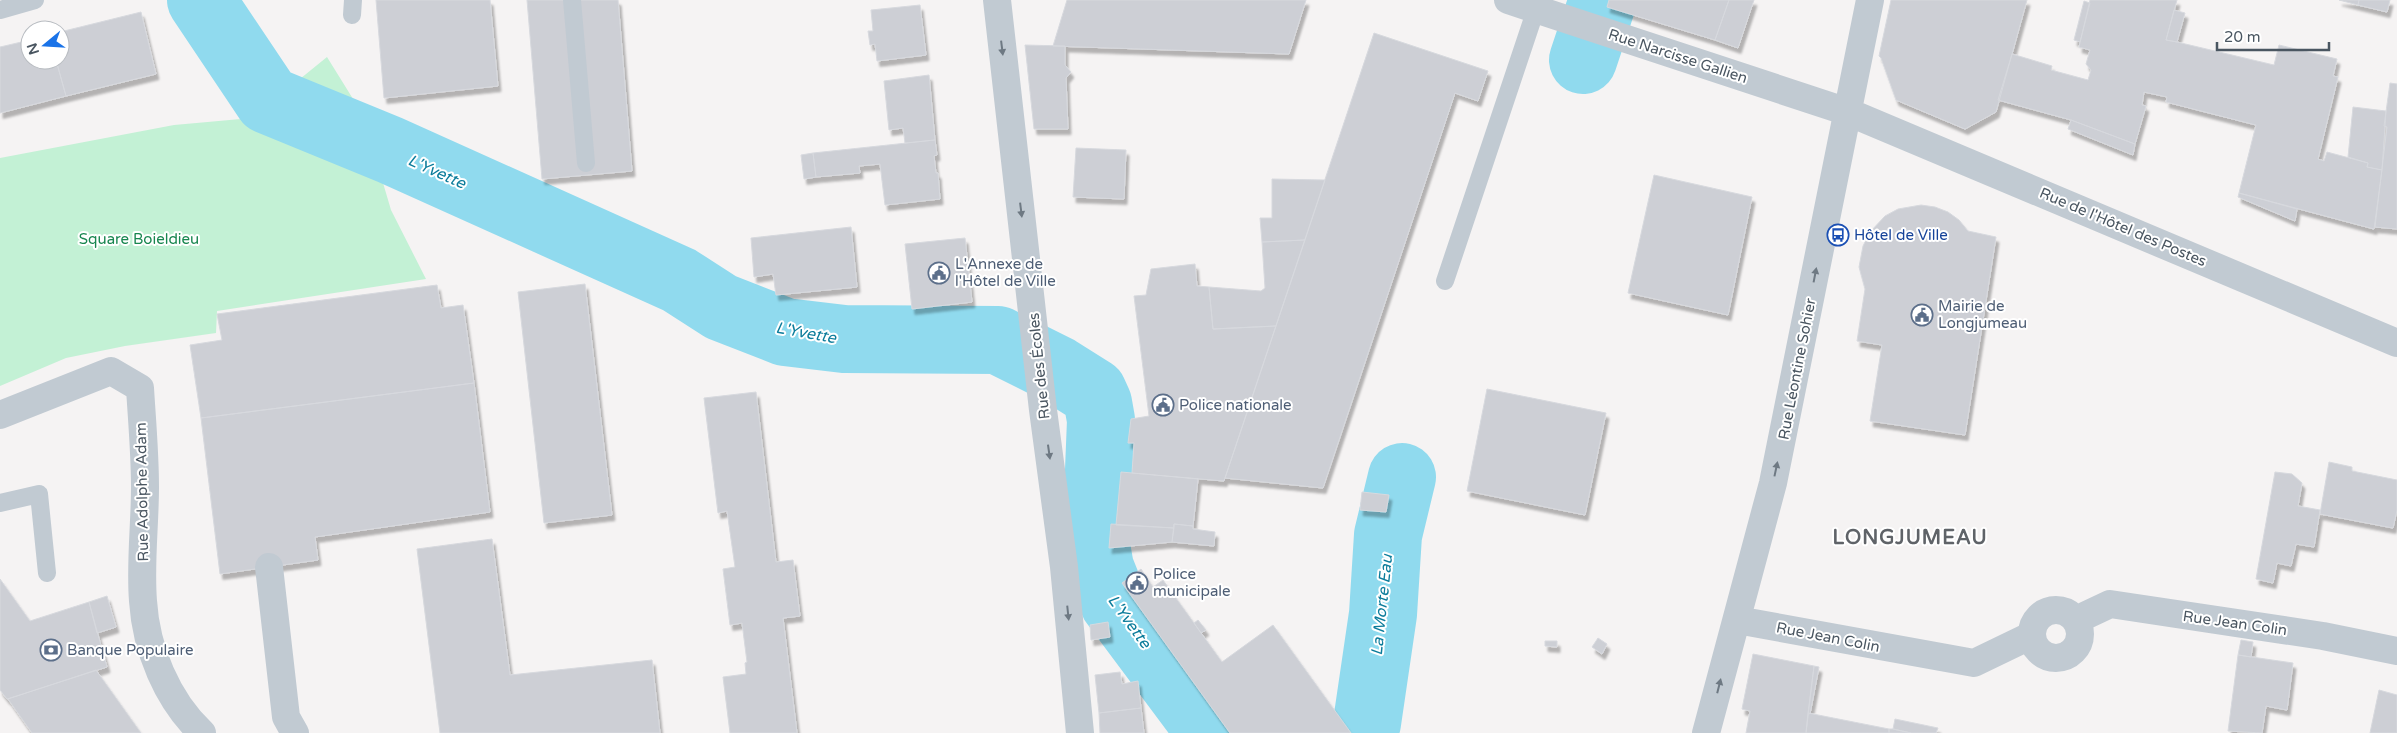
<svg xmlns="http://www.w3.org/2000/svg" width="2397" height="733" font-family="'Varela Round',sans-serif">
	<defs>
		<filter id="shadow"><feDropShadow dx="3" dy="5.5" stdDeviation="1" flood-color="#0004"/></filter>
	</defs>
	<rect width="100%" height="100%" fill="#f5f3f3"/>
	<path fill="#c3f1d5" d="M 327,57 L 363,115 L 391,210 L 426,279 L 217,311 L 216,333 L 125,346 L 66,358 L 0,386 L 0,158 L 174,125 L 252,118 Z"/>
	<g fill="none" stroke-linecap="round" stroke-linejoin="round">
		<path stroke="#90daee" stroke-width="68" d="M 201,0 L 268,100 L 390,150 L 679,280 L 721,307 L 785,332 L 844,339 L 998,340 L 1058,370 L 1093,392 L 1098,403 L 1101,420 L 1096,545 L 1100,568 L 1114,603 L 1211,733
			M 1583,60 L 1603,0
			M 1363,733 L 1367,723 L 1383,614 L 1388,535 L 1402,477"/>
	</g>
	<path fill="#cdcfd5" stroke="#d7d9de" filter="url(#shadow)" d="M 376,0 L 490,0 L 498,86 L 384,98 Z
		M 527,0 L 618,0 L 632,171 L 542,179 Z
		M 1067,0 L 1306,0 L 1289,54 L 1053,46 Z
		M 1609,0 L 1729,0 L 1715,40 L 1607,7 Z
		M 1729,0 L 1754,0 L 1738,48 L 1715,40 Z
		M 1891,0 L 2027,0 L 1996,112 L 1965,129 L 1896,100 L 1881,58 L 1879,56 Z
		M 2090,0 L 2177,0 L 2166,40 L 2177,42 L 2274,65 L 2279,45 L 2337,59 L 2333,76 L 2338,77 L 2318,159 L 2324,161 L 2327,152 L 2368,163 L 2367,167 L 2382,170 L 2374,229 L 2239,193 L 2256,125 L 2166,102 L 2167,97 L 2144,92 L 2142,105 L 2146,106 L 2135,144 L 2071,120 L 1998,100 L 2012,54 L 2052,66 L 2051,70 L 2088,80 L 2091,70 L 2086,64 L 2090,50 L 2079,47 Z
		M 2339,0 L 2359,0 L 2358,5 Z
		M 2359,0 L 2390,0 L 2387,12 L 2358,5 Z
		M 2084,1 L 2090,3 L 2080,42 L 2074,40 Z
		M 920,5 L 926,55 L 877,61 L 875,44 L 870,45 L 868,31 L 873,31 L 871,10 Z
		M 2174,10 L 2185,13 L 2177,42 L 2166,40 Z
		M 141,12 L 156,74 L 66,96 L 56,60 L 60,60 L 60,32 Z
		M 1374,33 L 1488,71 L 1478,101 L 1455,93 L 1323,488 L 1225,478 Z
		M 30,40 L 30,60 L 56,60 L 66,96 L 0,113 L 0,47 Z
		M 1025,45 L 1065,46 L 1065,65 L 1071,72 L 1066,78 L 1068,129 L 1034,129 Z
		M 929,75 L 935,140 L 905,143 L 903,128 L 889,130 L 884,81 Z
		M 2390,83 L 2397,84 L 2397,229 L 2375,227 L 2387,127 L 2384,126 Z
		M 2353,107 L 2386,111 L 2382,170 L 2367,167 L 2368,163 L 2348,157 Z
		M 2071,120 L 2135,144 L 2133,155 L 2068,129 Z
		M 935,140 L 937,155 L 934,156 L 936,173 L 938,173 L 940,199 L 885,205 L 880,164 L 859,166 L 860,173 L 816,177 L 813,153 Z
		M 1076,148 L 1126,150 L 1124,199 L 1073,197 Z
		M 813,153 L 816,177 L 804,179 L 801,155 Z
		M 1654,175 L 1752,197 L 1728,315 L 1628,293 Z
		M 1272,179 L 1325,180 L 1305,240 L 1262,242 L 1260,218 L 1272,218 Z
		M 2239,193 L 2297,209 L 2295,221 L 2238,197 Z
		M 1921,205 L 1935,207 L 1948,212 L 1959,220 L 1968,231 L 1996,237 L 1965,435 L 1870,421 L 1882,345 L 1857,341 L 1865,289 L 1859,267 L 1863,246 L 1870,232 L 1885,216 L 1898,209 Z
		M 851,227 L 857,287 L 776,295 L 773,274 L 754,277 L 751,238 Z
		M 965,238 L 972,302 L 912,309 L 905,244 Z
		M 1305,240 L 1276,326 L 1213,329 L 1209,287 L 1261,291 L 1265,288 L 1262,242 Z
		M 1195,264 L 1197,286 L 1209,287 L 1213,329 L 1276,326 L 1224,481 L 1132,473 L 1134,443 L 1128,443 L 1131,419 L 1149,416 L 1134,296 L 1146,295 L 1151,269 Z
		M 585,284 L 612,515 L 544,523 L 518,292 Z
		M 437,285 L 441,308 L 463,305 L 474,383 L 201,418 L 190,345 L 222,340 L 217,314 Z
		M 474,383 L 490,512 L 315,537 L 318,560 L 220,574 L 201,418 Z
		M 1487,389 L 1606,413 L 1585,515 L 1467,491 Z
		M 756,392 L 776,562 L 793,560 L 800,616 L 783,618 L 797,733 L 730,733 L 723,677 L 746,674 L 745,663 L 747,662 L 742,623 L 730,625 L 723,569 L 735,567 L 727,511 L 718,513 L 704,398 Z
		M 2329,462 L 2352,467 L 2352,471 L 2397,480 L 2397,510 L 2393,528 L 2320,514 Z
		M 1121,472 L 1198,479 L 1193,526 L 1174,524 L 1174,528 L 1116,525 Z
		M 2275,472 L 2292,474 L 2302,483 L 2298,506 L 2320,510 L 2314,547 L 2296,544 L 2291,566 L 2277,563 L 2273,583 L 2256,579 Z
		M 1362,492 L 1389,495 L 1386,512 L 1360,510 Z
		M 1111,524 L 1174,528 L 1172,542 L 1109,548 Z
		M 1174,524 L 1193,526 L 1193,529 L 1215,532 L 1214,546 L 1172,542 Z
		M 492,539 L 510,675 L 652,660 L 660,733 L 440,733 L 417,549 Z
		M 1141,569 L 1153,587 L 1163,580 L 1222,662 L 1273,625 L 1351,733 L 1230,733 L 1122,583 Z
		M 0,579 L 30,621 L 89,602 L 107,667 L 7,699 L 0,690 Z
		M 107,596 L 116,627 L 97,633 L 89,602 Z
		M 1198,620 L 1206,630 L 1201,633 L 1194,623 Z
		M 1108,622 L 1110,637 L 1091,640 L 1090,625 Z
		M 1598,638 L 1607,644 L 1602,654 L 1592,647 Z
		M 2241,640 L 2253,642 L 2251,657 L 2238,655 Z
		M 1545,641 L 1557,641 L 1557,647 L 1545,646 Z
		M 1753,654 L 1814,666 L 1806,733 L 1746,733 L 1750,711 L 1742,709 Z
		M 2238,655 L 2293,663 L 2287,710 L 2266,706 L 2262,733 L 2228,731 Z
		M 1814,666 L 1819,667 L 1810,714 L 1808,713 Z
		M 96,670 L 141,733 L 32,733 L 8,699 Z
		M 1120,672 L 1122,684 L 1138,681 L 1141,708 L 1099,713 L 1095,675 Z
		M 2379,690 L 2397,695 L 2397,733 L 2370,733 Z
		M 1141,708 L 1144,733 L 1100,733 L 1099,713 Z
		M 1808,713 L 1889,729 L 1889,733 L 1806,733 Z
		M 1895,719 L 1938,728 L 1936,733 L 1911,733 L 1893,729 Z
		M 1889,729 L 1893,729 L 1911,733 L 1889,733 Z"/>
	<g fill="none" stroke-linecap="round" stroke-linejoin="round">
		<path stroke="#c1cad2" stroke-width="18" d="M 572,0 L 586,163
			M 0,10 L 35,0
			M 352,15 L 353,0
			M 1445,281 L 1536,9
			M 0,503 L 39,494 L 47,573"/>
		<path stroke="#c1cad2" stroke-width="28" d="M 997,0 L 1043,410 L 1064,567 L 1080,733
			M 1508,0 L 1848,112 L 2397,343
			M 0,415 L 111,371 L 140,388 C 142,421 145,454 145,487 C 145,525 140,563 143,601 C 146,649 167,700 202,733
			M 269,567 L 286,717 L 295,733
			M2032 634a24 24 0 1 1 48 0a24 24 0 1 1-48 0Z
			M 1737,620 L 1974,663 L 2032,635
			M 2076,620 L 2110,604 L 2323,636 L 2397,651
			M 1706,733 L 1773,483 L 1870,0"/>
	</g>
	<defs><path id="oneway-solid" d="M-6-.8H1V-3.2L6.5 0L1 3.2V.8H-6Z" transform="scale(1.25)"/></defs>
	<g fill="#6e7983">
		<use href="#oneway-solid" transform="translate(1002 48) rotate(83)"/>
		<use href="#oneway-solid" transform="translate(1021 210) rotate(83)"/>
		<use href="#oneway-solid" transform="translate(1815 275) rotate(-79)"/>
		<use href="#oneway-solid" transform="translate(1049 452) rotate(82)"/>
		<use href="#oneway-solid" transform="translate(1776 469) rotate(-78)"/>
		<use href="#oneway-solid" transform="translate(1068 613) rotate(84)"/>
		<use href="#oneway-solid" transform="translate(1719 686) rotate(-76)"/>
	</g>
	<defs>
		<g id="bus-ring" transform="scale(1.125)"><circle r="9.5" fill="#fff" stroke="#1a4fb4" stroke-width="1.5"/><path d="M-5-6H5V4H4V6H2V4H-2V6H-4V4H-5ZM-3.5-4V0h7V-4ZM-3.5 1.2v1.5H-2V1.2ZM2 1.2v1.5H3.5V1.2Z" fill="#1a4fb4"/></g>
		<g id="civic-ring" transform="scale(1.125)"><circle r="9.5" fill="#fff" stroke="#5c6f8a" stroke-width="1.5"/><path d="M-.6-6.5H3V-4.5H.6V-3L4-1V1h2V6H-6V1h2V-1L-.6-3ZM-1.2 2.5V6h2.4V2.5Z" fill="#5c6f8a"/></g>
		<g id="bank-ring" transform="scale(1.125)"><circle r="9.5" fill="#fff" stroke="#5c6f8a" stroke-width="1.5"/><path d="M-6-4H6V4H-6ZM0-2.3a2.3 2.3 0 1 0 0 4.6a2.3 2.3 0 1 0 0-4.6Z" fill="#5c6f8a"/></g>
	</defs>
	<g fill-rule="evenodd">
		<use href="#bus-ring" x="1838" y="235"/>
		<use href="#civic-ring" x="939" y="273"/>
		<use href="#civic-ring" x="1922" y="315"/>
		<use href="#civic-ring" x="1163" y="405"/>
		<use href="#civic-ring" x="1137" y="583"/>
		<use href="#bank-ring" x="51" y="650"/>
	</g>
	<g text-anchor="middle" stroke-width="4" stroke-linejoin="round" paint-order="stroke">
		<g font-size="15" fill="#4a5661" stroke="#fff">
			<text transform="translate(1678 56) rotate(18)" y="5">Rue Narcisse Gallien</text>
			<text transform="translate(2123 227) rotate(23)" y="5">Rue de l'Hôtel des Postes</text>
			<text transform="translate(1039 366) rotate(-96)" y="5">Rue des Écoles</text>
			<text transform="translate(1797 369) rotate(-79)" y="5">Rue Léontine Sohier</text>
			<text transform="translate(142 492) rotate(-91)" y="5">Rue Adolphe Adam</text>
			<text transform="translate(2235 623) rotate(8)" y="5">Rue Jean Colin</text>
			<text transform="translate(1828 637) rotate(11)" y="5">Rue Jean Colin</text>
		</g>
		<g font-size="15" fill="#164399" stroke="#fff" text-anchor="start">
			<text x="1854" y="240">Hôtel de Ville</text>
		</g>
		<g font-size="15" fill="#17864f" stroke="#fff">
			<text x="139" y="244">Square Boieldieu</text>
		</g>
		<g font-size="15" fill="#4e5e75" stroke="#fff" text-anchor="start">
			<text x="955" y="269">L'Annexe de<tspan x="955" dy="17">l'Hôtel de Ville</tspan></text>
			<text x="1938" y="311">Mairie de<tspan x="1938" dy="17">Longjumeau</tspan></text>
			<text x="1179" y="410">Police nationale</text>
			<text x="1153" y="579">Police<tspan x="1153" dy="17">municipale</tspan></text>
			<text x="67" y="655">Banque Populaire</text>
		</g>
		<g font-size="16" font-style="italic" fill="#0c7c9b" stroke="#fff">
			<text transform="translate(437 171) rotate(24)" y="6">L'Yvette</text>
			<text transform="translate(806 332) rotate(10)" y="6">L'Yvette</text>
			<text transform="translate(1381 605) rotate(-84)" y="6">La Morte Eau</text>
			<text transform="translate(1130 621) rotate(54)" y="6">L'Yvette</text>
		</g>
		<g font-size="20" font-weight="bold" letter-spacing="1" fill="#5f6368" stroke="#fff">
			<text x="1910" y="544">LONGJUMEAU</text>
		</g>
	</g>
	<g transform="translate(45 45) rotate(252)"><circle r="24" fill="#ffffff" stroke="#b7bbc0"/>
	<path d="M0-4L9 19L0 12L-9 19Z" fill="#1a73e8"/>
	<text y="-8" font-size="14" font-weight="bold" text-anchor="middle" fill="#4a5661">N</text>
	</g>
	<path d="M2217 42v8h112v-8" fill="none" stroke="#4a5661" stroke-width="2.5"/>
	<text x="2224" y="42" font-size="15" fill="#4a5661" stroke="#ffffff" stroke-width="4" paint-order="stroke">20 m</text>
</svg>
